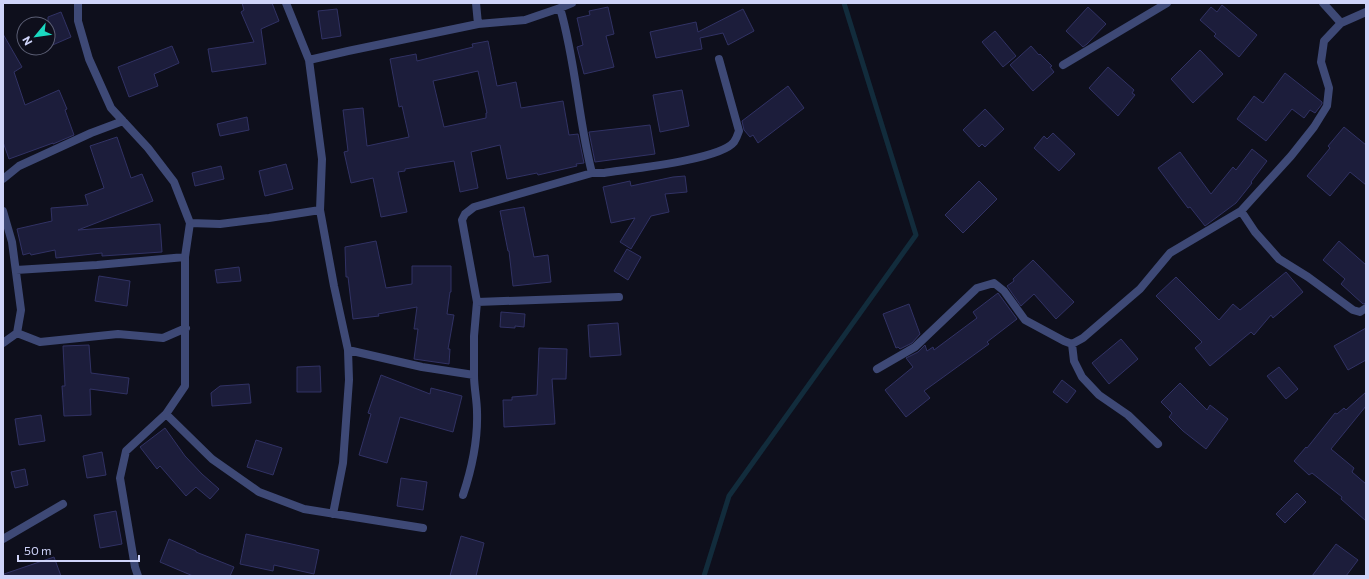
<svg xmlns="http://www.w3.org/2000/svg" width="1369" height="579" font-family="Commissioner,sans-serif">
	<rect width="100%" height="100%" fill="#0e0f1c"/>
	<g fill="none" stroke-linecap="round" stroke-linejoin="round">
		<path stroke="#122c3c" stroke-width="5" d="M 704,576 L 729,496 L 916,235 L 844,3"/>
	</g>
	<path fill="#1c1d3b" stroke="#313264" fill-rule="evenodd" d="M 242,3 L 272,3 L 279,21 L 261,29 L 266,64 L 212,72 L 208,49 L 254,42 L 241,12 L 244,10 Z
		M 1222,5 L 1257,35 L 1239,57 L 1214,36 L 1216,34 L 1200,20 L 1211,7 L 1217,12 Z
		M 608,7 L 614,34 L 606,36 L 614,67 L 584,74 L 577,47 L 583,45 L 577,18 L 590,15 L 589,11 Z
		M 1088,7 L 1106,24 L 1087,44 L 1083,47 L 1066,31 Z
		M 337,9 L 341,36 L 322,39 L 318,11 Z
		M 743,9 L 754,31 L 728,45 L 723,33 L 700,38 L 702,49 L 656,58 L 650,32 L 696,22 L 698,32 Z
		M 61,12 L 71,37 L 48,47 L 48,17 Z
		M 995,31 L 1016,56 L 1003,67 L 982,42 Z
		M 3,34 L 22,67 L 14,72 L 25,105 L 59,90 L 67,109 L 65,110 L 74,135 L 53,144 L 53,143 L 9,159 L 3,142 Z
		M 488,41 L 497,86 L 516,82 L 521,108 L 563,101 L 569,135 L 578,134 L 584,163 L 576,164 L 577,166 L 538,175 L 537,173 L 507,179 L 500,145 L 471,152 L 478,188 L 460,192 L 454,161 L 405,169 L 405,171 L 398,172 L 407,212 L 381,217 L 373,178 L 351,183 L 344,152 L 348,151 L 343,110 L 363,108 L 367,146 L 409,137 L 402,106 L 399,107 L 390,59 L 416,54 L 417,61 L 473,47 L 472,44 ZM 478,71 L 487,113 L 486,113 L 486,118 L 444,127 L 433,81 Z
		M 172,46 L 179,63 L 154,74 L 158,86 L 129,97 L 118,67 Z
		M 1031,46 L 1039,55 L 1040,54 L 1052,66 L 1050,67 L 1054,72 L 1033,91 L 1010,65 Z
		M 1200,50 L 1223,74 L 1193,103 L 1171,79 Z
		M 1108,67 L 1134,90 L 1132,93 L 1135,95 L 1118,116 L 1089,88 Z
		M 1285,73 L 1322,102 L 1322,104 L 1315,113 L 1310,110 L 1304,118 L 1292,109 L 1266,141 L 1237,119 L 1254,96 L 1263,103 Z
		M 788,86 L 804,108 L 758,143 L 753,135 L 750,137 L 744,130 L 742,121 Z
		M 682,90 L 689,126 L 660,132 L 653,95 Z
		M 985,109 L 1004,129 L 985,147 L 982,144 L 979,147 L 963,130 Z
		M 247,117 L 249,130 L 220,136 L 217,124 Z
		M 650,125 L 655,154 L 595,162 L 589,132 Z
		M 1344,127 L 1366,145 L 1366,185 L 1350,172 L 1330,196 L 1307,176 L 1330,148 L 1328,146 Z
		M 1053,133 L 1075,154 L 1059,171 L 1034,148 L 1044,136 L 1047,139 Z
		M 117,137 L 131,178 L 142,174 L 153,201 L 78,230 L 160,224 L 162,252 L 102,256 L 102,253 L 56,258 L 55,250 L 31,255 L 30,253 L 23,255 L 17,229 L 52,221 L 51,208 L 88,205 L 85,195 L 104,188 L 90,146 Z
		M 1252,149 L 1267,161 L 1251,182 L 1252,183 L 1236,203 L 1205,226 L 1190,207 L 1188,208 L 1158,168 L 1180,152 L 1211,194 L 1233,167 L 1236,170 Z
		M 286,164 L 293,189 L 265,196 L 259,171 Z
		M 221,166 L 224,179 L 195,186 L 192,173 Z
		M 685,176 L 687,192 L 665,194 L 669,212 L 651,216 L 631,249 L 620,242 L 635,218 L 611,223 L 603,187 L 630,181 L 631,186 L 673,177 Z
		M 979,181 L 997,199 L 963,233 L 945,215 Z
		M 524,207 L 534,257 L 548,255 L 551,282 L 513,286 L 509,251 L 508,251 L 500,211 Z
		M 376,241 L 386,288 L 412,284 L 412,266 L 451,266 L 451,292 L 450,292 L 447,314 L 454,315 L 448,349 L 450,349 L 449,364 L 414,359 L 418,329 L 414,329 L 417,307 L 378,314 L 379,316 L 353,319 L 348,277 L 346,277 L 345,247 Z
		M 1339,241 L 1366,265 L 1366,303 L 1363,304 L 1341,284 L 1345,279 L 1323,260 Z
		M 627,249 L 641,257 L 628,280 L 614,271 Z
		M 1033,260 L 1074,302 L 1056,319 L 1034,294 L 1021,306 L 1007,286 L 1014,281 L 1013,279 Z
		M 239,267 L 241,281 L 217,283 L 215,270 Z
		M 1286,272 L 1303,292 L 1273,318 L 1271,315 L 1254,335 L 1251,332 L 1210,366 L 1195,348 L 1202,342 L 1156,296 L 1176,277 L 1219,320 L 1233,304 L 1240,310 Z
		M 99,276 L 130,281 L 127,306 L 95,301 Z
		M 998,293 L 1017,319 L 987,342 L 989,344 L 924,391 L 930,398 L 906,417 L 885,390 L 913,367 L 906,358 L 918,352 L 925,345 L 927,351 L 933,347 L 934,350 L 977,318 L 973,312 Z
		M 909,304 L 920,334 L 912,343 L 900,349 L 898,347 L 896,348 L 883,314 Z
		M 501,312 L 525,314 L 524,327 L 515,326 L 515,328 L 500,327 Z
		M 618,323 L 621,355 L 590,357 L 588,325 Z
		M 1366,328 L 1366,360 L 1348,370 L 1334,346 Z
		M 1121,339 L 1138,359 L 1109,384 L 1092,363 Z
		M 89,345 L 91,373 L 129,378 L 127,394 L 90,389 L 91,415 L 64,416 L 62,386 L 65,386 L 63,346 Z
		M 539,348 L 567,349 L 566,379 L 552,379 L 555,424 L 504,427 L 503,400 L 512,400 L 512,397 L 537,395 Z
		M 320,366 L 321,392 L 297,392 L 297,367 Z
		M 1279,367 L 1298,389 L 1286,399 L 1267,376 Z
		M 381,375 L 430,394 L 431,388 L 462,396 L 453,432 L 400,417 L 387,463 L 359,455 L 371,414 L 368,413 Z
		M 1062,380 L 1076,391 L 1067,403 L 1053,392 Z
		M 1180,383 L 1207,410 L 1210,405 L 1228,419 L 1206,449 L 1183,431 L 1169,417 L 1172,413 L 1161,402 Z
		M 249,384 L 251,403 L 212,406 L 211,393 L 220,386 Z
		M 1366,392 L 1366,406 L 1331,449 L 1354,468 L 1352,472 L 1366,484 L 1366,521 L 1341,499 L 1342,497 L 1312,473 L 1309,475 L 1294,461 L 1306,447 L 1307,448 L 1335,413 L 1337,414 L 1344,408 L 1346,410 Z
		M 41,415 L 45,441 L 19,445 L 15,419 Z
		M 165,428 L 185,456 L 202,474 L 219,489 L 210,499 L 196,487 L 186,496 L 160,466 L 157,469 L 140,447 Z
		M 256,440 L 282,448 L 273,475 L 247,467 Z
		M 102,452 L 106,475 L 87,478 L 83,456 Z
		M 25,469 L 28,485 L 15,488 L 11,472 Z
		M 401,478 L 427,482 L 423,510 L 397,506 Z
		M 1297,493 L 1306,502 L 1285,523 L 1276,514 Z
		M 116,511 L 122,544 L 100,548 L 94,515 Z
		M 246,534 L 319,550 L 314,574 L 274,565 L 273,571 L 240,564 Z
		M 461,536 L 484,543 L 476,576 L 450,576 Z
		M 169,539 L 196,551 L 196,552 L 234,567 L 230,576 L 193,576 L 160,562 Z
		M 1336,544 L 1358,560 L 1346,576 L 1312,576 Z
		M 54,557 L 61,576 L 5,576 L 4,574 Z"/>
	<g fill="none" stroke-linecap="round" stroke-linejoin="round">
		<path stroke="#3e4976" stroke-width="8" d="M 78,3 L 78,21 L 89,59 L 111,108 L 148,148 L 174,182 L 190,223 L 185,257 L 185,386 L 166,414 L 126,451 L 120,478 L 135,567 L 138,576
			M 286,3 L 309,60 L 322,159 L 320,210 L 334,286 L 348,350 L 422,367 L 474,375 C 474,388 477,400 477,412 C 478,440 472,468 463,495
			M 476,3 L 478,24
			M 1323,3 L 1341,23
			M 560,8 L 572,3
			M 309,60 L 348,51 L 478,24 L 525,20 L 560,8 C 576,62 578,119 592,173 L 604,173 C 629,169 720,160 734,142 C 736,139 738,134 739,131 L 719,59
			M 1063,65 L 1167,3
			M 3,179 L 19,166 L 91,133 L 123,121
			M 3,211 L 12,242 L 21,310 L 17,333
			M 1241,211 L 1255,232 L 1279,259 L 1308,277 L 1353,310 L 1360,312 L 1366,308
			M 190,223 L 220,224 L 269,218 L 320,210
			M 16,270 L 97,265 L 185,257
			M 477,302 L 619,297
			M 3,343 L 17,333 L 40,342 L 118,334 L 163,338 L 186,328
			M 1072,344 L 1074,361 L 1082,377 L 1099,395 L 1128,415 L 1158,444
			M 877,369 L 915,347 L 977,288 L 994,283 L 1004,291 L 1025,320 L 1064,341 L 1072,344 L 1083,338 L 1140,289 L 1170,253 L 1241,211 L 1291,156 L 1314,127 L 1327,106 L 1329,88 L 1321,62 L 1324,41 L 1341,23 L 1366,12
			M 474,375 L 474,336 L 477,302 L 462,220 L 465,214 L 474,207 L 592,173
			M 166,414 L 212,459 L 259,492 L 304,509 L 423,528
			M 333,514 L 343,463 L 349,380 L 348,350
			M 3,539 L 63,504"/>
	</g>
	<rect width="1369" height="579" fill="none" stroke="#cfd4f9" stroke-width="8"/>
	<g transform="translate(36 36) rotate(241)"><circle r="19" fill="#0e0f1c" stroke="#5b5e74"/>
	<path d="M0-3L7 15L0 10L-7 15Z" fill="#1adac1"/>
	<text y="-6" font-size="11" font-weight="bold" text-anchor="middle" fill="#cfd4f9">N</text>
	</g>
	<path d="M18 555v6h121v-6" fill="none" stroke="#cfd4f9" stroke-width="2"/>
	<text x="24" y="555" font-size="12" fill="#cfd4f9" stroke="#0e0f1c" stroke-width="3" paint-order="stroke">50 m</text>
</svg>
